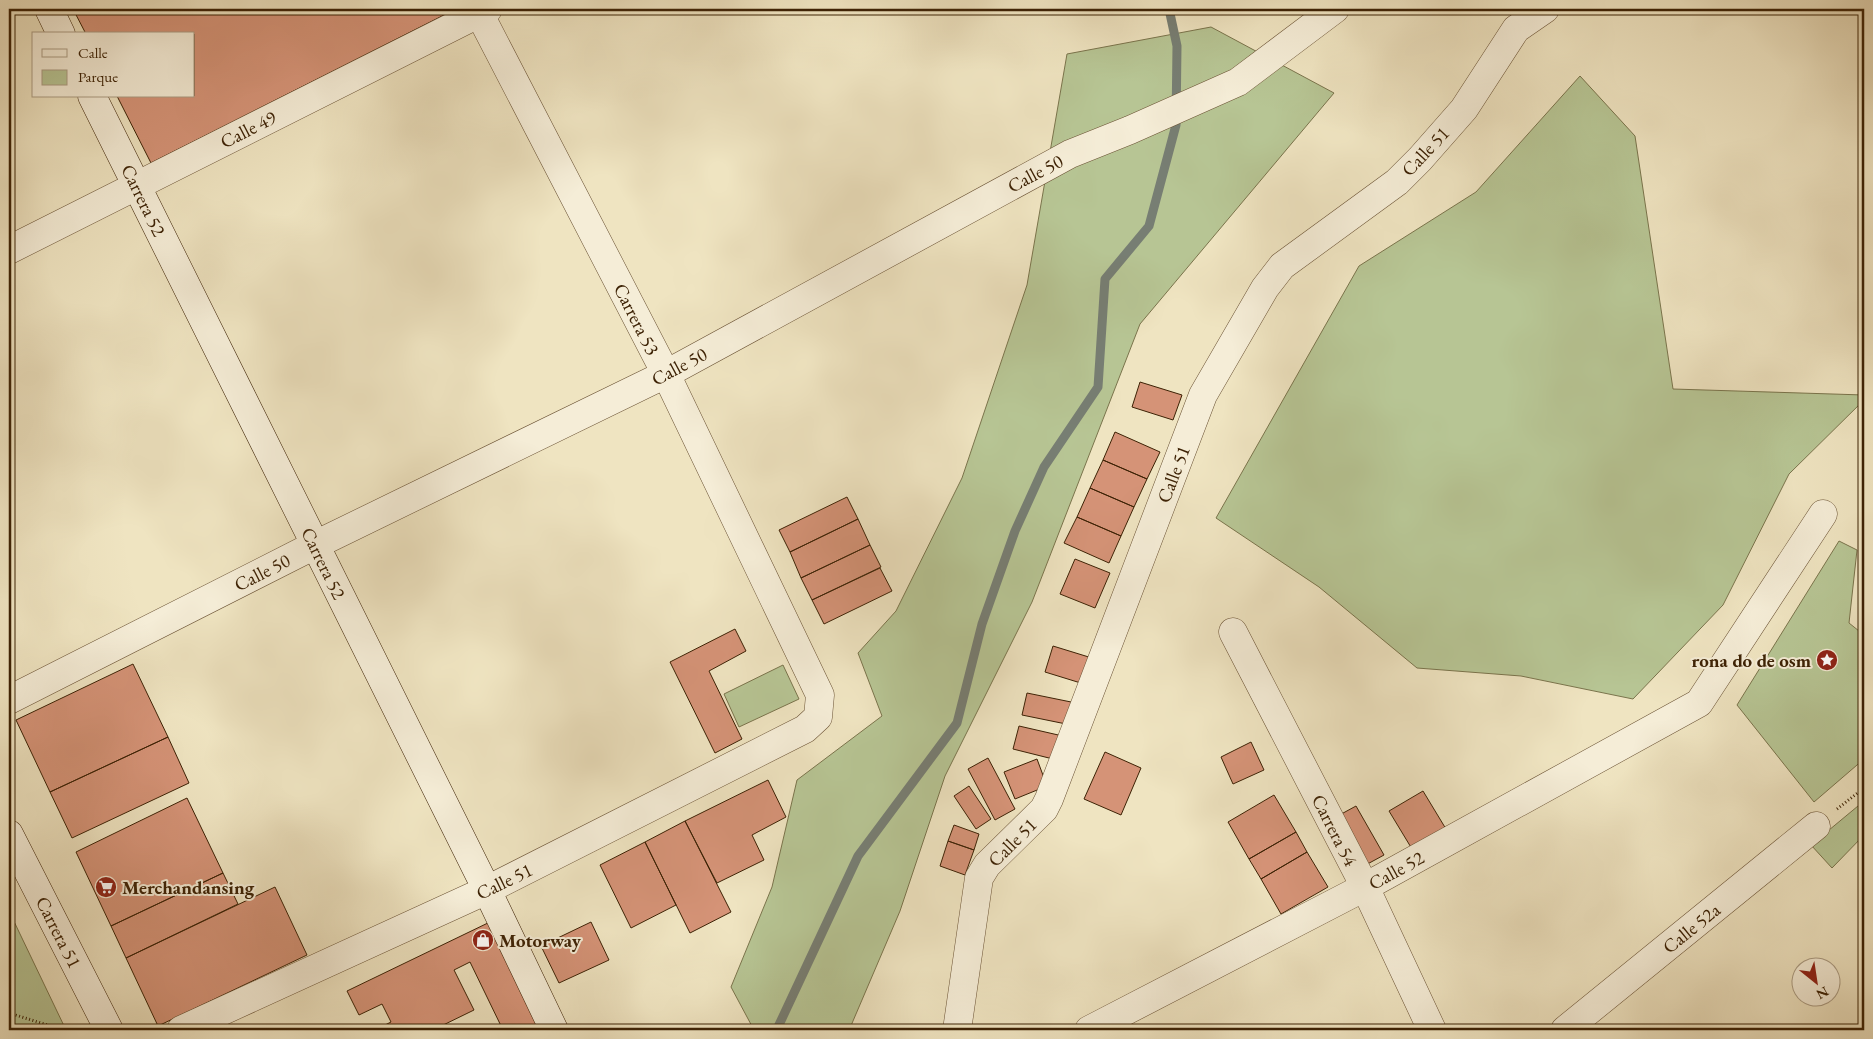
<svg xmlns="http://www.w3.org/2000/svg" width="1873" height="1039" font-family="'EB Garamond',serif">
	<rect width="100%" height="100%" fill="#efe4c1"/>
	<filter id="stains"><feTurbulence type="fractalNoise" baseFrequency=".004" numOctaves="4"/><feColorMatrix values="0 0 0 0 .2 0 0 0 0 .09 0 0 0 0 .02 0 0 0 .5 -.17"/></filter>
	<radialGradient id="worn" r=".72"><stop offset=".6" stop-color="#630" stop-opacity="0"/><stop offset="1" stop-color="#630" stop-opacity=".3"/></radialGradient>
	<path fill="#b7c594" stroke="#7a744c" d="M 1211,27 L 1334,93 L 1140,324 L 1032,602 L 945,776 L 900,911 L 850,1028 L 754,1030 L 731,987 L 772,887 L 797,780 L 882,716 L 858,653 L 896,611 L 962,478 L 1027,285 L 1067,54 Z
		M 1580,76 L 1635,136 L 1673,389 L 1864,395 L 1864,400 L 1789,474 L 1723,605 L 1633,699 L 1521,676 L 1417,668 L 1319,587 L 1216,518 L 1359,266 L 1476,192 Z
		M 1839,541 L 1857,550 L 1849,623 L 1864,635 L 1864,759 L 1814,802 L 1737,705 Z
		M 783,665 L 799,699 L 739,727 L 724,694 Z
		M 1864,801 L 1864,835 L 1832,868 L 1811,845 Z
		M 9,911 L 66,1030 L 9,1030 Z"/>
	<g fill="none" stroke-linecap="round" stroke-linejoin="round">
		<path stroke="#777e73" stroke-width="9" d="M 778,1027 L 858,856 L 957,723 L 982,624 L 1015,531 L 1044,467 L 1098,387 L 1105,279 L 1149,226 L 1176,125 L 1177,46 L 1169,9"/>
	</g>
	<path fill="#d59377" stroke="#3d2205" d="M 73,9 L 456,9 L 151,163 L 117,96 L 194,96 L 194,34 L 86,34 Z
		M 1140,382 L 1182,395 L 1173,420 L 1132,407 Z
		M 1115,432 L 1160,452 L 1147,479 L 1103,460 Z
		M 1103,460 L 1147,479 L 1134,507 L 1090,488 Z
		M 1090,488 L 1134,507 L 1121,536 L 1077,517 Z
		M 847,497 L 858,519 L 790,552 L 779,530 Z
		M 1077,517 L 1121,536 L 1109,563 L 1064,543 Z
		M 858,519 L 870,545 L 801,578 L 790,552 Z
		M 870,545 L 881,567 L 812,600 L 801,578 Z
		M 1075,559 L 1110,573 L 1095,608 L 1060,594 Z
		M 880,568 L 892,591 L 824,624 L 812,600 Z
		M 735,629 L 746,651 L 709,671 L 742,739 L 715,753 L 670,662 Z
		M 1053,646 L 1092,658 L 1084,684 L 1045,672 Z
		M 133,664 L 168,737 L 50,792 L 16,720 Z
		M 1027,693 L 1076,703 L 1071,725 L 1022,715 Z
		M 1019,726 L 1067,737 L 1061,761 L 1013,749 Z
		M 168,737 L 189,783 L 72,838 L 50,792 Z
		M 1251,742 L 1264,770 L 1233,784 L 1221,757 Z
		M 1105,752 L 1141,768 L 1121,815 L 1084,799 Z
		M 988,758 L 1015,809 L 995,820 L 968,769 Z
		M 1037,759 L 1047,786 L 1015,799 L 1004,772 Z
		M 768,780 L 786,817 L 752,835 L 764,860 L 717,883 L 685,821 Z
		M 969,786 L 991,819 L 976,829 L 954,796 Z
		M 1423,791 L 1446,829 L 1412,849 L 1389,811 Z
		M 1274,795 L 1296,832 L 1249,859 L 1228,822 Z
		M 187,798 L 223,873 L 111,926 L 76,852 Z
		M 1356,806 L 1384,855 L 1362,867 L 1334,818 Z
		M 685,821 L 731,912 L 690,933 L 645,842 Z
		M 954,825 L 979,834 L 974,850 L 948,841 Z
		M 1296,832 L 1307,852 L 1261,879 L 1249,859 Z
		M 948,841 L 974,850 L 965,875 L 940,866 Z
		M 645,842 L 676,905 L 631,928 L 600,865 Z
		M 1307,852 L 1328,887 L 1281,914 L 1261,879 Z
		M 223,873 L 238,904 L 126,958 L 111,926 Z
		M 275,887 L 307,955 L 158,1026 L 126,958 Z
		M 492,921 L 544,1030 L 503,1030 L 470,962 L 454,970 L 474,1010 L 433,1030 L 375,1030 L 391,1022 L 382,1004 L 359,1015 L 347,991 Z
		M 591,922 L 609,960 L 559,983 L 541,946 Z"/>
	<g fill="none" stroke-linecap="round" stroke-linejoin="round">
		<g stroke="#6a5234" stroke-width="29">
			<path id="street" d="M 9,250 L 488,9
				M 1233,632 L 1365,887 L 1432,1030
				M 9,700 L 315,545 L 666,374 L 1070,154 L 1130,130 L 1238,82 L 1335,9
				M 181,1030 L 487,890 L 805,729 L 818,717 L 820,695 L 666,374 L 477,9
				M 957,1030 L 979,878 L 987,865 L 1044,809 L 1049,799 L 1203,395 L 1265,288 L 1282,266 L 1397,182 L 1420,159 L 1464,109 L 1516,29 L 1545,9
				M 1089,1030 L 1365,887 L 1699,703 L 1823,514
				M 1565,1030 L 1816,826"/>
		</g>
		<g stroke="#3d2205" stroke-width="29">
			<path id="secondary" d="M 49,9 L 61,34
				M 92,96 L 487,890 L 554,1030
				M 9,834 L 109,1030"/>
		</g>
		<path stroke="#3d2205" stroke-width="3" stroke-dasharray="1 2.5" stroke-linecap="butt" d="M 1837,809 L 1864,788
			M 9,1013 L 54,1027"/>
		<use href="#street" stroke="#f5edd7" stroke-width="28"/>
		<use href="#secondary" stroke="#f5edd7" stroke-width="28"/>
	</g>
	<defs>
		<g id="sight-disc" transform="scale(1.125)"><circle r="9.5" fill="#8f2418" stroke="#f5edd7"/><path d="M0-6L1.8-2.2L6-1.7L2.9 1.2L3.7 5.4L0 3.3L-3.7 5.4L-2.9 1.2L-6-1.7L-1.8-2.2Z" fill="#fff"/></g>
		<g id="supermarket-disc" transform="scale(1.125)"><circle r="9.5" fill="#8f2418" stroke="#f5edd7"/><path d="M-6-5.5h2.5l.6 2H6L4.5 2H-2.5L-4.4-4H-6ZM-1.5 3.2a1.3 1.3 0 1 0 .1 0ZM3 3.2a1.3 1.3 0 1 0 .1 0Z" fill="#fff"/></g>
		<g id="shop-disc" transform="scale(1.125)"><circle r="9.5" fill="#8f2418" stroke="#f5edd7"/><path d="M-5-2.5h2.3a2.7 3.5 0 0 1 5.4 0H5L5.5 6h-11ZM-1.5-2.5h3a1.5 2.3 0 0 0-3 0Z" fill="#fff"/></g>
	</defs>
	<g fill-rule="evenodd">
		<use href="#sight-disc" x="1827" y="660"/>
		<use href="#supermarket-disc" x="106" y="887"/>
		<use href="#shop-disc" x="483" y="940"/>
	</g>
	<g text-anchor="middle" stroke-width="4" stroke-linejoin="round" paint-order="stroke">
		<g font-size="19" fill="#3d2205" stroke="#f5edd7">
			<text transform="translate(248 129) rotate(-27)" y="7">Calle 49</text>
			<text transform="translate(1425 151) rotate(-47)" y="7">Calle 51</text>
			<text transform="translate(1035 173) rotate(-28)" y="7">Calle 50</text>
			<text transform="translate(144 200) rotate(64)" y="7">Carrera 52</text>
			<text transform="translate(637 319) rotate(63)" y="7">Carrera 53</text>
			<text transform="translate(679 366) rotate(-28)" y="7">Calle 50</text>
			<text transform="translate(1173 474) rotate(-69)" y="7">Calle 51</text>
			<text transform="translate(324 563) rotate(64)" y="7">Carrera 52</text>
			<text transform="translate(262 572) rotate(-27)" y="7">Calle 50</text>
			<text transform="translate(1335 830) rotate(63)" y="7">Carrera 54</text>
			<text transform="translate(1012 842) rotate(-45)" y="7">Calle 51</text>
			<text transform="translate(1396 870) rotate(-29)" y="7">Calle 52</text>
			<text transform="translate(504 881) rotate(-26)" y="7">Calle 51</text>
			<text transform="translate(1691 928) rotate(-39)" y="7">Calle 52a</text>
			<text transform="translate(59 932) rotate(63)" y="7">Carrera 51</text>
		</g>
		<g font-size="19" font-weight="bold" fill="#3d2205" stroke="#f5edd7" text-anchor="start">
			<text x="1811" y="667" text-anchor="end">rona do de osm</text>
			<text x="122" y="894">Merchandansing</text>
			<text x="499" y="947">Motorway</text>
		</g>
	</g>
	<rect width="1873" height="1039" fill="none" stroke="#efe4c1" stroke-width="30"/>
	<rect x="10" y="10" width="1853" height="1019" fill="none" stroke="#3d2205" stroke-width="2.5"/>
	<rect x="15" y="15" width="1843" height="1009" fill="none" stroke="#3d2205"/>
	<rect x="32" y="32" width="162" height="65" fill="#f5edd7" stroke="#ab9c83"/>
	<rect x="42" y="49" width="25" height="8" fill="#f5edd7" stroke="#ab9c83"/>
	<text x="78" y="58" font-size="15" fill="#3d2205">Calle</text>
	<rect x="42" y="70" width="25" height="15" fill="#b7c594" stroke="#ab9c83"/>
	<text x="78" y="82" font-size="15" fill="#3d2205">Parque</text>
	<g transform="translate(1816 982) rotate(150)"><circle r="24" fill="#f5edd7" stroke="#ab9c83"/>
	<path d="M0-4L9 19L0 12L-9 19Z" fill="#8f2418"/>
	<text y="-8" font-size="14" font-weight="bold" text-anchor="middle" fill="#3d2205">N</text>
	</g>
	<rect width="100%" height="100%" filter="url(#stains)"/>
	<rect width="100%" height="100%" fill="url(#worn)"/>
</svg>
